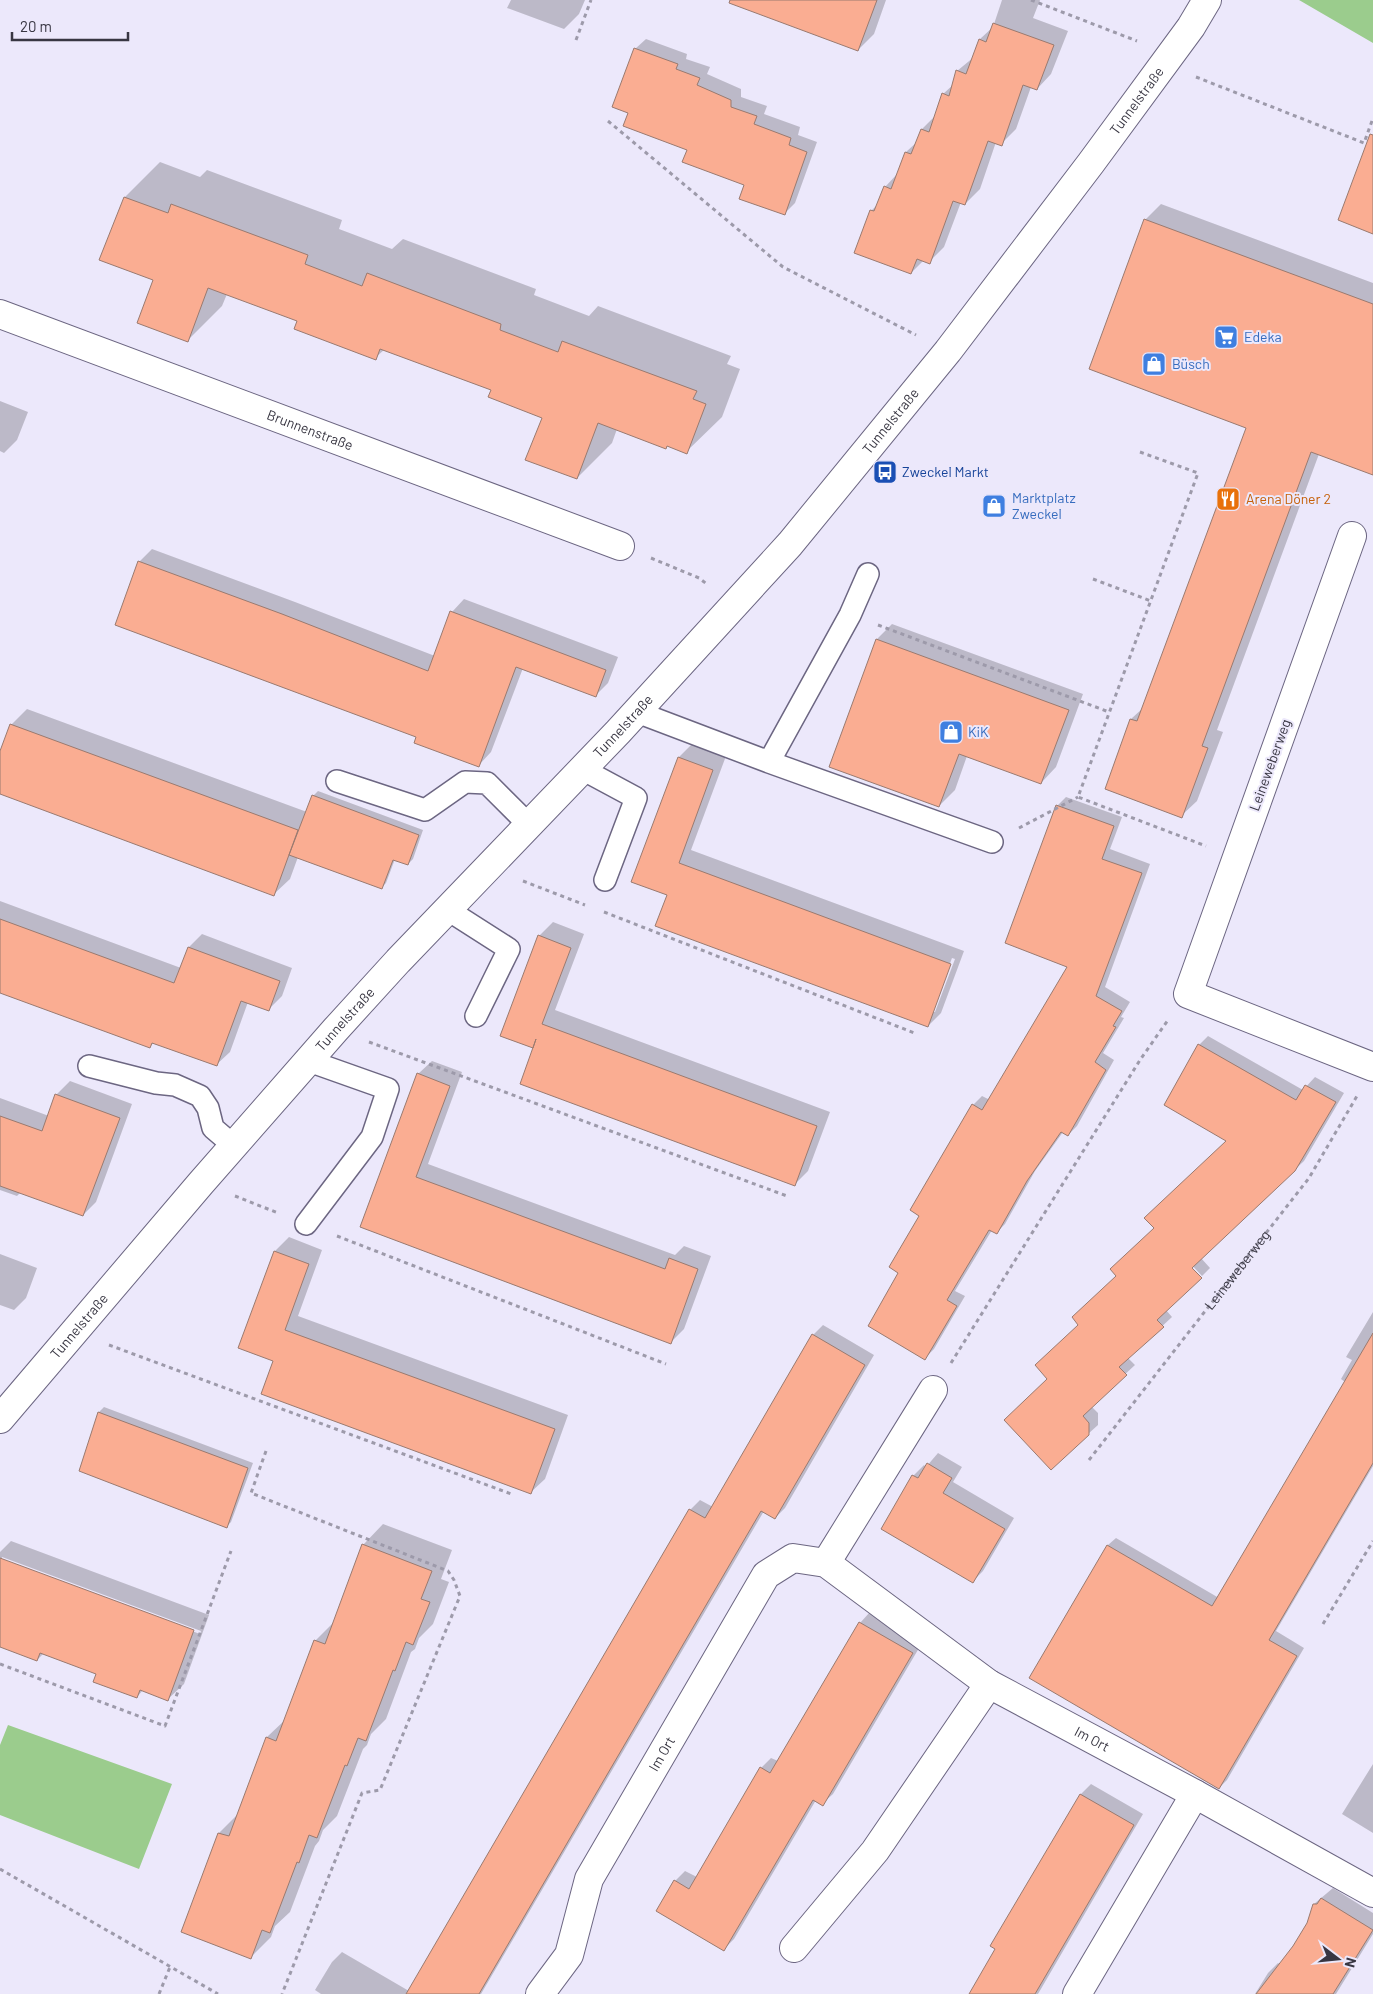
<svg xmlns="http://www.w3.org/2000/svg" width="1373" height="1994" font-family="Barlow,sans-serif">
	<rect width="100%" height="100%" fill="#ece8fb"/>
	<path fill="#9bcc8d" d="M 1299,0 L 1373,0 L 1373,43 Z
		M 8,1725 L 172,1784 L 139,1869 L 0,1815 L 0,1745 Z"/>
	<path fill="#0003" fill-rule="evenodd" d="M 511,0 L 585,0 L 579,14 L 564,29 L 507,8 Z
		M 767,0 L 886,0 L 874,34 L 858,50 Z
		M 1002,0 L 1040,0 L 1033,18 L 1068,31 L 1051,74 L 1037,89 L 1031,87 L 1016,129 L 1001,144 L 996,142 L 980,189 L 965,204 L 961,202 L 944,247 L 929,262 L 924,260 L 911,273 L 871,211 L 878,204 L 885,187 L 898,173 L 906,152 L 918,141 L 922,129 L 936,115 L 943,94 L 954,84 L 957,71 L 974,57 L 980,39 L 993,27 Z
		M 646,39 L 687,54 L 686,59 L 710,67 L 707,74 L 741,89 L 741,97 L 767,106 L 764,114 L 800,127 L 798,135 L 817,142 L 795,203 L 784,214 L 746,184 L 629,112 L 635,49 Z
		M 160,162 L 200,177 L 207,170 L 342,220 L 339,229 L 392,249 L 403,239 L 536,289 L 534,295 L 589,316 L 598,306 L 731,356 L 727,364 L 740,369 L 722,417 L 686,452 L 668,445 L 666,447 L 617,429 L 612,443 L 577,478 L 543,417 L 492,390 L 385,349 L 375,358 L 299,320 L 227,294 L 222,306 L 187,341 L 155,279 L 100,259 L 125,197 Z
		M 1161,204 L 1373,283 L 1373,473 L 1319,454 L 1217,730 L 1223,732 L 1197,801 L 1181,816 L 1106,788 L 1131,719 L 1144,707 L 1248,427 L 1145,220 Z
		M 0,401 L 28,412 L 17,440 L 4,453 L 0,451 Z
		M 152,549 L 295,602 L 435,656 L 452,612 L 464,599 L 618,657 L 608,683 L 596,695 L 523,668 L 491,752 L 479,765 L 418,736 L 139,562 Z
		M 892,624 L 1083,694 L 1056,767 L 1041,783 L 967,756 L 955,790 L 939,806 L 831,766 L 877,639 Z
		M 27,709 L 307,812 L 313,796 L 318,791 L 423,830 L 413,859 L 408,864 L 395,859 L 386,883 L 381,888 L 298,857 L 290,879 L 274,894 L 0,793 L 0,754 L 11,725 Z
		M 692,744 L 726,756 L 691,850 L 964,951 L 941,1013 L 928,1026 L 668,894 L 679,757 ZM 952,958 L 955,959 L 935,1012 L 932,1012 Z
		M 1066,797 L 1122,817 L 1110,849 L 1150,864 L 1105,987 L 1130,1002 L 1121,1017 L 1124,1018 L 1103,1053 L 1114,1060 L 1077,1126 L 1068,1135 L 1063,1132 L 1035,1171 L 1005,1224 L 996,1233 L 992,1230 L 955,1291 L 965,1296 L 934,1349 L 925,1358 L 900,1273 L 921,1215 L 912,1209 L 973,1105 L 982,1096 L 990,1100 L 1068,967 L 1057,806 Z
		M 0,901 L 181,968 L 189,947 L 202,934 L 292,968 L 282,996 L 268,1010 L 248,1002 L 230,1052 L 216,1065 L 154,1042 L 150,1047 L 0,991 Z
		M 553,922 L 584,934 L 555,1010 L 830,1112 L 808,1171 L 794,1185 L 536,1043 L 539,936 Z
		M 1208,1036 L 1303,1090 L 1315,1077 L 1344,1093 L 1304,1161 L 1201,1258 L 1210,1268 L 1202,1276 L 1189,1262 L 1166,1310 L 1172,1317 L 1128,1358 L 1135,1365 L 1091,1406 L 1098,1413 L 1098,1425 L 1088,1434 L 1049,1378 L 1080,1324 L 1155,1228 L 1228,1141 L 1199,1045 Z
		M 432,1061 L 462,1072 L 428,1164 L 675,1255 L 684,1246 L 711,1256 L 684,1329 L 671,1342 L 362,1227 L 418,1074 Z
		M 70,1081 L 132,1104 L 96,1202 L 83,1215 L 21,1192 L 17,1196 L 0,1190 L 0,1098 L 49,1116 L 56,1095 Z
		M 289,1237 L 322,1250 L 298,1316 L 568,1415 L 545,1479 L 531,1492 L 275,1360 L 240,1347 L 275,1251 Z
		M 0,1254 L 37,1268 L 26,1298 L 14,1310 L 0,1305 Z
		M 1373,1312 L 1373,1466 L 1276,1631 L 1304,1648 L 1227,1780 L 1219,1788 L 1031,1678 L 1108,1545 L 1116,1538 L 1219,1598 L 1345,1382 L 1341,1379 L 1352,1360 L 1346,1357 Z
		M 823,1325 L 874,1355 L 785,1508 L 775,1518 L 764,1511 L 481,1994 L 321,1994 L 315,1990 L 332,1962 L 342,1952 L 409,1991 L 690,1510 L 700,1500 L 713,1507 L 813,1335 Z
		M 104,1407 L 253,1463 L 231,1522 L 226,1527 L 99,1412 Z
		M 938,1453 L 962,1467 L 953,1482 L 1014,1518 L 983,1571 L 973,1581 L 913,1476 L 924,1465 L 926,1467 Z
		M 383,1524 L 452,1550 L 441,1579 L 449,1582 L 433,1624 L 419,1638 L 415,1649 L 411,1652 L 386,1719 L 371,1734 L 367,1745 L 363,1749 L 337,1816 L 323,1830 L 319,1841 L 315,1846 L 290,1912 L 275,1926 L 271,1937 L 251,1957 L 183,1932 L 219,1833 L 238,1814 L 267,1737 L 286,1719 L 315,1641 L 334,1622 L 363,1545 Z
		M 11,1541 L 209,1615 L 184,1684 L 168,1699 L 143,1690 L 137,1697 L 98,1673 L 44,1653 L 37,1660 L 0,1646 L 0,1552 ZM 2,1557 L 201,1631 L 200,1634 L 2,1560 Z
		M 870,1612 L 922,1643 L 833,1794 L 822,1804 L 816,1800 L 734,1939 L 724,1949 L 675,1881 L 685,1871 L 697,1877 L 761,1768 L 771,1758 L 778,1761 L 860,1623 Z
		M 1373,1764 L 1373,1833 L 1342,1814 Z
		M 1091,1784 L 1143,1814 L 1038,1994 L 970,1994 L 997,1949 L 992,1946 L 1081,1794 Z
		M 1333,1888 L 1373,1913 L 1373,1934 L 1336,1994 L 1255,1994 L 1268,1973 L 1278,1963 L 1280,1964 L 1294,1946 L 1308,1923 L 1314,1904 Z"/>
	<path fill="#faad92" stroke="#9a7a6f" d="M 730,0 L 877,0 L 858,51 L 729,3 Z
		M 993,23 L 1054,45 L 1037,90 L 1023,85 L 1002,146 L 988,141 L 965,205 L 953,201 L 930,264 L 917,259 L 911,274 L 854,253 L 870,210 L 874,211 L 884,186 L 891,189 L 905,152 L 911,154 L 921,129 L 929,132 L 942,93 L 949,96 L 956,70 L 966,74 L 979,39 L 986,42 Z
		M 634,48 L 678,64 L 676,69 L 700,78 L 697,85 L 731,100 L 731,107 L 757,116 L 754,124 L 791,138 L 789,145 L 807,152 L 785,215 L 739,199 L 744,185 L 682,162 L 687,150 L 623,126 L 628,113 L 612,107 Z
		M 1370,134 L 1373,135 L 1373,234 L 1338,220 Z
		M 124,197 L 168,213 L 171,204 L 308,255 L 305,264 L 362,286 L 367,273 L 501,324 L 500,330 L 558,352 L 562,341 L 697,391 L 693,399 L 706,404 L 687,454 L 667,446 L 666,449 L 598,423 L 577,479 L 525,460 L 542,418 L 488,397 L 491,390 L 380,349 L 376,360 L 294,329 L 297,321 L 208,288 L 188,342 L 137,323 L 153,280 L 99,260 Z
		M 1144,219 L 1373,304 L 1373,475 L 1311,452 L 1202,746 L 1208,748 L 1182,818 L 1105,789 L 1130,719 L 1137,721 L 1246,428 L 1089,369 Z
		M 138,561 L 282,614 L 428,671 L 450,611 L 606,670 L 596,697 L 516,667 L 479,767 L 414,743 L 416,737 L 115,625 Z
		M 876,639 L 1069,710 L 1041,784 L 959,754 L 939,807 L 829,767 Z
		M 10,724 L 298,830 L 274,896 L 0,794 L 0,751 Z
		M 678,757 L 713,770 L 679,863 L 951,964 L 928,1027 L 655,926 L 667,895 L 631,882 Z
		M 312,795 L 419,835 L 408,865 L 393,860 L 382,889 L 289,855 Z
		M 1056,805 L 1114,826 L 1102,859 L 1142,873 L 1096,996 L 1122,1011 L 1113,1026 L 1116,1027 L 1095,1062 L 1106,1070 L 1068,1136 L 1061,1132 L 1027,1181 L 997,1234 L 989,1230 L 947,1300 L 957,1306 L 925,1360 L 868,1326 L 898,1273 L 889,1267 L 919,1216 L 910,1210 L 972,1104 L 982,1110 L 1067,967 L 1005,943 Z
		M 0,919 L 174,983 L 188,947 L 280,981 L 269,1011 L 241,1001 L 217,1066 L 152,1043 L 150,1048 L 0,993 Z
		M 538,935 L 571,948 L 542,1024 L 817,1126 L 795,1186 L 520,1084 L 536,1039 L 533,1048 L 500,1036 Z
		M 1198,1044 L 1296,1100 L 1305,1085 L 1336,1102 L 1295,1171 L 1192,1268 L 1202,1278 L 1157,1320 L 1164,1327 L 1119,1367 L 1127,1375 L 1083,1416 L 1089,1423 L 1089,1435 L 1051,1470 L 1004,1420 L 1047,1379 L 1035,1365 L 1078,1325 L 1072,1317 L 1116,1276 L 1110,1269 L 1154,1228 L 1144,1218 L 1226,1141 L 1164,1105 Z
		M 417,1073 L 450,1086 L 416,1177 L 665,1269 L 669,1258 L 698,1269 L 671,1344 L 360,1227 Z
		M 55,1094 L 120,1118 L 83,1216 L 0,1186 L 0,1116 L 42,1131 Z
		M 274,1251 L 309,1264 L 285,1330 L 555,1429 L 531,1494 L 261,1394 L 273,1361 L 238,1348 Z
		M 1373,1333 L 1373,1463 L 1269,1640 L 1297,1656 L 1219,1789 L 1029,1678 L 1107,1545 L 1212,1606 Z
		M 812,1334 L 865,1365 L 775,1519 L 761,1511 L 479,1994 L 406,1994 L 689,1509 L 705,1518 Z
		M 98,1412 L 248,1468 L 227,1528 L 79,1471 Z
		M 927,1463 L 952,1478 L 943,1493 L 1005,1529 L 973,1583 L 881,1529 L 912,1475 L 918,1478 Z
		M 362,1544 L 432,1571 L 421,1599 L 430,1602 L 413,1645 L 406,1642 L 395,1671 L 393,1670 L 366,1741 L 358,1738 L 347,1766 L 345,1765 L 317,1838 L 309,1835 L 299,1863 L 297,1862 L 270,1933 L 262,1930 L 251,1959 L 181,1932 L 218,1833 L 229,1836 L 266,1737 L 276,1741 L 314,1640 L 325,1644 Z
		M 0,1558 L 194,1630 L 168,1701 L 140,1690 L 137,1698 L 93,1682 L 96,1674 L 40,1653 L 37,1661 L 0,1647 Z
		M 859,1622 L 913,1653 L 823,1806 L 813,1800 L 724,1951 L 656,1911 L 674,1880 L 689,1889 L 760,1767 L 770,1773 Z
		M 1080,1794 L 1134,1825 L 1035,1994 L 969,1994 L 995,1949 L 990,1946 Z
		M 1321,1898 L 1373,1930 L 1333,1994 L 1256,1994 L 1293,1946 L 1307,1923 L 1313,1904 L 1317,1904 Z"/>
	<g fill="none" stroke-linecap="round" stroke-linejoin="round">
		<g stroke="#6c6682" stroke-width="24">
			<path id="service" d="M 637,712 L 769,762 L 850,615 L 868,574
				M 769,762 L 992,842
				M 582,769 L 636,798 L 605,880
				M 337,781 L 425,810 L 465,782 L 487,783 L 529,825
				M 448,910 L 509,949 L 476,1016
				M 89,1066 L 156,1083 L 175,1085 L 200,1096 L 208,1108 L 213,1128 L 234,1146
				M 306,1224 L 372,1137 L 388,1089 L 309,1061"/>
		</g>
		<g stroke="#6c6682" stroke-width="30">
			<g id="minor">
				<path id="s2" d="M 0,314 L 620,546"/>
				<path d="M 1352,536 L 1188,994 L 1373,1067"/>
				<path d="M 826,1563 L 933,1390"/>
				<path d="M 794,1948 L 875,1851 L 989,1684"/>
				<path id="s3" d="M 540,1994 L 569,1955 L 589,1879 L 766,1575 L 793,1558 L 826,1563 L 989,1684 L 1195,1794 L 1373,1893"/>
				<path d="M 1077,1994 L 1195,1794"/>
			</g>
		</g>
		<g stroke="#6c6682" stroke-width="30">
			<g id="tertiary">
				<path id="s4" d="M 0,1419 L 201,1183 L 336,1029 L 398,961 L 618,732 L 790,544 L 948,351 L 1091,163 L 1191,27 L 1207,0"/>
			</g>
		</g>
		<g stroke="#9d9aaa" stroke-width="3" stroke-dasharray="4 4" stroke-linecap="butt">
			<path d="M 1031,0 L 1137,41"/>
			<path d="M 576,40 L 591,0"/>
			<path d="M 1196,77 L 1364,143 L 1373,118"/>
			<path d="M 608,121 L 783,267 L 916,335"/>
			<path d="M 1140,452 L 1198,473 L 1078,797 L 1206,846"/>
			<path d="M 651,558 L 699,578 L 708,585"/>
			<path d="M 1093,579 L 1151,601"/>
			<path d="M 878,625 L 1109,712"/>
			<path d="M 1019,828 L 1078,797"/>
			<path d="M 523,881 L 585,905"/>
			<path d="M 604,912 L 917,1034"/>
			<path d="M 369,1042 L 787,1196"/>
			<path d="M 235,1196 L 278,1213"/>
			<path d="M 337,1236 L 666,1364"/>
			<path d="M 109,1345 L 514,1495"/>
			<path d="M 951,1363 L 1140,1060 L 1168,1020"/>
			<path d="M 266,1451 L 251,1493 L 448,1571 L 454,1580 L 460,1596 L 380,1790 L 362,1793 L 282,1994"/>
			<path id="s1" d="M 1089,1460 L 1309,1178 L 1357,1096"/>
			<path d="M 1323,1624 L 1373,1541"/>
			<path d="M 0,1664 L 165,1726 L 231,1551"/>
			<path d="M 0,1869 L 218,1994"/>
			<path d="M 159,1994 L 170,1967"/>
		</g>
		<use href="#service" stroke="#fff" stroke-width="21"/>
		<use href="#minor" stroke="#fff" stroke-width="28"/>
		<use href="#tertiary" stroke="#fff" stroke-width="28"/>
	</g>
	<defs>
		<g id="supermarket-square" transform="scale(1.25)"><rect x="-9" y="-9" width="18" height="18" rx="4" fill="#3f7fe0" stroke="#ece8fb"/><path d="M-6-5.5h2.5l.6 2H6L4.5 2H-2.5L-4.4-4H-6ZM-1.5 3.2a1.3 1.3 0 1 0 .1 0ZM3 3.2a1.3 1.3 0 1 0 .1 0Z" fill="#fff"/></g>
		<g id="shop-square" transform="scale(1.25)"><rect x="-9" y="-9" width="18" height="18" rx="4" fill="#3f7fe0" stroke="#ece8fb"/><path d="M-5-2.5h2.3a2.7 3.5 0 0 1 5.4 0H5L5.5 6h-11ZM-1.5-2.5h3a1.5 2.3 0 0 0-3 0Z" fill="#fff"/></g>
		<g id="bus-square" transform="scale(1.25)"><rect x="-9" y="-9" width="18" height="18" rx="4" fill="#1a4fb4" stroke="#ece8fb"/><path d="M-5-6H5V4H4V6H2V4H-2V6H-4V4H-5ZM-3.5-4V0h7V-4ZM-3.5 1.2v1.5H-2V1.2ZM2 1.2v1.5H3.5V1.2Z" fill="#fff"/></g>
		<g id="restaurant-square" transform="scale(1.25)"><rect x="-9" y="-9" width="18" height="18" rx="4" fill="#e8710a" stroke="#ece8fb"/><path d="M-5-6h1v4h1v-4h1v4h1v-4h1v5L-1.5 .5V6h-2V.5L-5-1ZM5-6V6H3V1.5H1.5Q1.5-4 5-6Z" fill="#fff"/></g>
	</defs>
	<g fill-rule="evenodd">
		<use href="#supermarket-square" x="1226" y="337"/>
		<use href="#shop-square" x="1154" y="364"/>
		<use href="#bus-square" x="885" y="472"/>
		<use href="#restaurant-square" x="1228" y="499"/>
		<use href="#shop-square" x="994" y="506"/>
		<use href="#shop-square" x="951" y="732"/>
	</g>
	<g text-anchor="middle" stroke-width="4" stroke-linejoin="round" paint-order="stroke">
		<g font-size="14" fill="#383642" stroke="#ece8fb">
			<text dy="5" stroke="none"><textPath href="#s4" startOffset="1742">Tunnelstraße</textPath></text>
			<text dy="5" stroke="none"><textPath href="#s4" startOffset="1338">Tunnelstraße</textPath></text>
			<text dy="5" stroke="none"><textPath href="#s2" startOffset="331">Brunnenstraße</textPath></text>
			<text dy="5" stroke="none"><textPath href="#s4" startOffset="932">Tunnelstraße</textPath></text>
			<text transform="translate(1270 765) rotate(-70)" y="5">Leineweberweg</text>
			<text dy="5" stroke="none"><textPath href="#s4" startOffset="528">Tunnelstraße</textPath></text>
			<text dy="5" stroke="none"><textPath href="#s1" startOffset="241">Leineweberweg</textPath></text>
			<text dy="5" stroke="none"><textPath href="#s4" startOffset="122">Tunnelstraße</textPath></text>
			<text dy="5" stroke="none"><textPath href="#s3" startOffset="864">Im Ort</textPath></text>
			<text dy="5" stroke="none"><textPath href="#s3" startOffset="272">Im Ort</textPath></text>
		</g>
		<g font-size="14" fill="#366cbe" stroke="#ece8fb" text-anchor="start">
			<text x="1244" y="342">Edeka</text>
			<text x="1172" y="369">Büsch</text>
			<text x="1012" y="503">Marktplatz<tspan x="1012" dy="16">Zweckel</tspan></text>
			<text x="968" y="737">KiK</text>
		</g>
		<g font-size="14" fill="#164399" stroke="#ece8fb" text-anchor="start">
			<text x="902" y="477">Zweckel Markt</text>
		</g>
		<g font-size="14" fill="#c56008" stroke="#ece8fb" text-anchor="start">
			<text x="1246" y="504">Arena Döner 2</text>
		</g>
	</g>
	<g transform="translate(1338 1959) rotate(106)" stroke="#ece8fb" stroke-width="4" paint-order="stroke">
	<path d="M0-4L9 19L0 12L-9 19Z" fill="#383642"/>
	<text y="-8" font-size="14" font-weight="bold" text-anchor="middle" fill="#383642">N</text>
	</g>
	<path d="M12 32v8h116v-8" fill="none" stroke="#383642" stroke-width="2.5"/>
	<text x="20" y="32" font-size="15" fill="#383642" stroke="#ece8fb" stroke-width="4" paint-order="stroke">20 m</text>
</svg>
